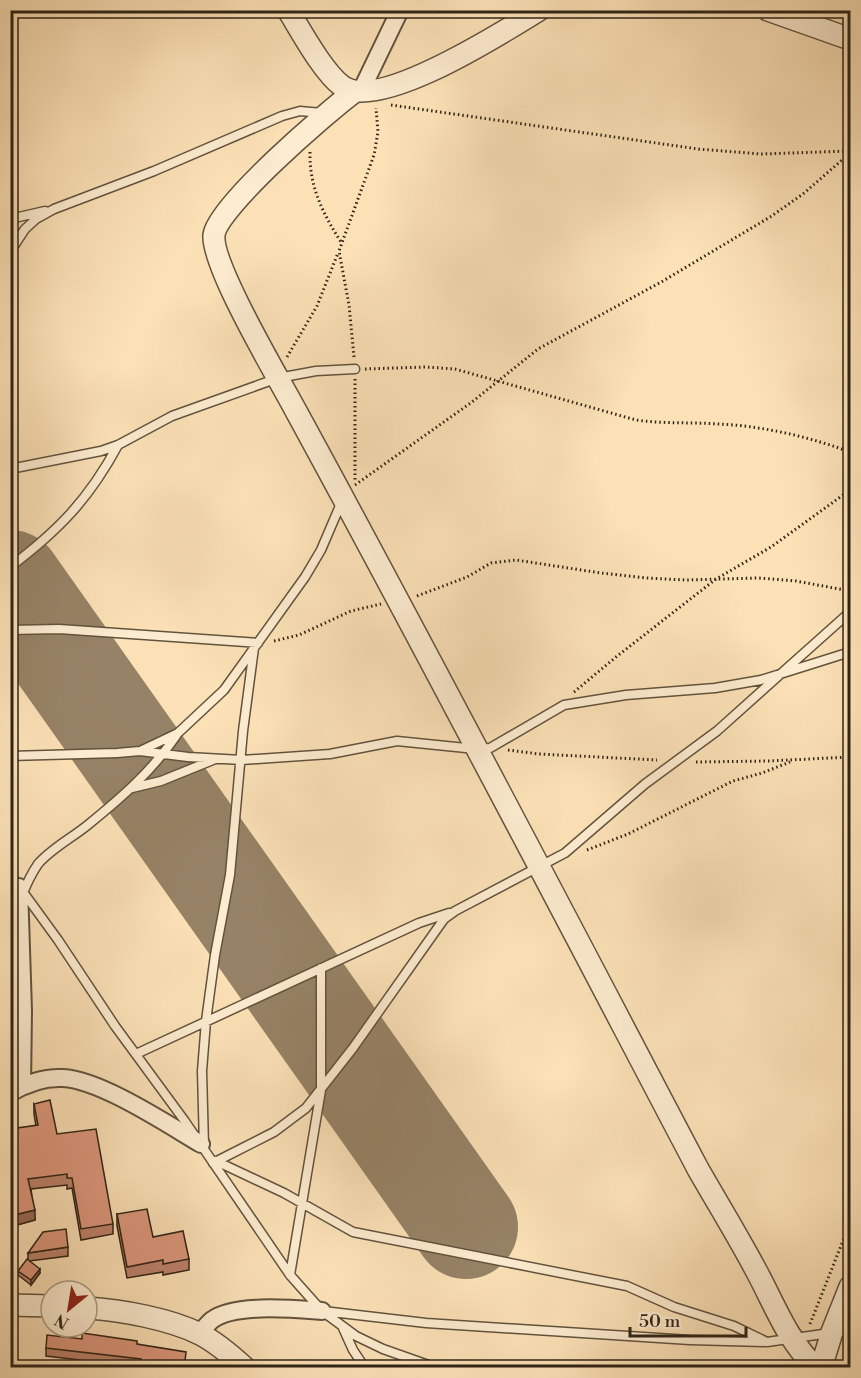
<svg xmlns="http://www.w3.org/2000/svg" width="861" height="1378" font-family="'Libre Bodoni',serif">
	<rect width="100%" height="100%" fill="#fce1b7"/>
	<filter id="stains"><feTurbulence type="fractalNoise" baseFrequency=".00333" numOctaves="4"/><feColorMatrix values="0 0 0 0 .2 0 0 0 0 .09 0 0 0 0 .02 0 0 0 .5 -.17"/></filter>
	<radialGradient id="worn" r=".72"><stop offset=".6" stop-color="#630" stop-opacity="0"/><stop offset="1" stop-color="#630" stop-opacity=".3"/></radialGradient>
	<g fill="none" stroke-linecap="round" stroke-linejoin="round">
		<path stroke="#968266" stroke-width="104" d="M 10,582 L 466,1227"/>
		<g stroke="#62533e" stroke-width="11">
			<path id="service" d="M 10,219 L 45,211
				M 10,252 L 25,229 L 36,219 L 54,209 L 154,171 L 282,116 L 300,111 L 322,113
				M 10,469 L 101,451 L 118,445 L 172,416 L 278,378 L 316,371 L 355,369
				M 10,567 C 59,530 89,499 118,445
				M 10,630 L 59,629 L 258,643
				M 140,751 L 188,757 L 242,760 L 330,754 L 397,741 L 476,749 L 490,748 L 564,705 L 626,695 L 715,688 L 761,680 L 850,652
				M 10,756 L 117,753 L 140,751 L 178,733 L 224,690 L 305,577 L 321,550 L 342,501
				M 132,788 L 161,781 L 213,760
				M 10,874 L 58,940 L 115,1026 L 184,1120 L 290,1275 L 322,1311 L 356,1336 L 383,1349 L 437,1368
				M 23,893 C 27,883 32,873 38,864 C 52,848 72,838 89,824 C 122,797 151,772 176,736
				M 136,1054 L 419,923 L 449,913
				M 204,1146 L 202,1071 L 206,1021 L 215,955 L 230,875 L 243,731 L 254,648
				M 216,1161 L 284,1193 L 353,1232 L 627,1286 L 674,1307 L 734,1326 L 767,1342
				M 213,1163 L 274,1132 L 306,1108 L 353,1048 L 444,919 L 455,911 L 565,853 L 645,784 L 717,731 L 850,612
				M 290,1275 L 321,1090 L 321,968
				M 323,1311 L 426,1323 L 690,1340 L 767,1342 L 844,1331 L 850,1328
				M 343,1328 L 353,1350 L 365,1368"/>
		</g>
		<g stroke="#62533e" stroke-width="20">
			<path id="minor" d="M 850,10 L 850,11
				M 361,91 L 400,10
				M 19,887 L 23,1011 L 22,1086
				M 10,1093 C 27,1083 44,1077 63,1078 C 101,1080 167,1124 201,1144
				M 199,1334 C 203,1330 207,1324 212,1320 C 234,1303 295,1309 322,1311"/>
		</g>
		<g stroke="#62533e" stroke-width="24">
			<path id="tertiary" d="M 288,10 C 301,31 323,72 342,86 C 379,112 503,32 539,10
				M 768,10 L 850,39
				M 354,92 C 327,112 217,207 214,235 C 211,265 279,379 296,411 C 433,662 565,916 698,1169 C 718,1204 739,1238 758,1274 C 775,1306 788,1341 816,1368
				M 10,1305 L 51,1306
				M 87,1308 C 121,1310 170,1319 200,1334 C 217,1343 231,1355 245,1368
				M 821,1368 L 832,1332 L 850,1287"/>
		</g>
		<path stroke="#2f2416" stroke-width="3" stroke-dasharray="1.5 3" stroke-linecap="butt" d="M 391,105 L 698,149 L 761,154 L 850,151
			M 310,152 C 309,186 323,214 341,242
			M 287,357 L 317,306 L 338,253
			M 354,357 L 349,305 L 339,251 L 374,155 L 378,132 L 376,108
			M 365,369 L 426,367 L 455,369 L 636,420 C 664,424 691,422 719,424 C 763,426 810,437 850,452
			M 355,379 L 355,480
			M 355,485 L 472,402 L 538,349 L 663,281 L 770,217 L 803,194 L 850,153
			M 417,596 L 467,577 L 491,563 L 516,560 L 601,573 L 646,578 L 686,580 L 759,578 L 796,581 L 850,591
			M 274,641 L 299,635 L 351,611 L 381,604
			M 574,692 L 616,657 L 716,579 L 771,547 L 850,490
			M 508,750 L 539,754 L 657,760
			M 696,762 L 768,761 L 850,757
			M 587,850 L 628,834 L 733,781 L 762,773 L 790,762
			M 810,1324 L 850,1223"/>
		<use href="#service" stroke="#fdecd0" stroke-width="8"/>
		<use href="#minor" stroke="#fdecd0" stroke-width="16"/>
		<use href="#tertiary" stroke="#fdecd0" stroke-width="21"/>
	</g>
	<path fill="#bc816a" stroke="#2f2416" stroke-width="1.5" d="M 34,1104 L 57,1134 L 113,1224 L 113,1234 L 81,1240 L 72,1188 L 67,1189 L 67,1185 L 31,1189 L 35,1220 L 10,1227 L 36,1126 L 34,1114 Z
		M 117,1214 L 189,1259 L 189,1270 L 163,1275 L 163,1272 L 127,1278 L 117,1226 Z
		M 68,1247 L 68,1256 L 29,1261 L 40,1273 L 31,1285 L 18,1275 L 18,1271 L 28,1260 L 28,1253 Z
		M 137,1344 L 203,1368 L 140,1367 L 46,1356 L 46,1348 Z"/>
	<path fill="#996956" stroke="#2f2416" stroke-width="1.5" d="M 35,1210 L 35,1220 L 10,1227 L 10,1216 Z
		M 40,1269 L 40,1273 L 31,1285 L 31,1280 Z"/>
	<path fill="#db967b" stroke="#2f2416" stroke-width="1.5" d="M 50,1100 L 57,1134 L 96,1129 L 113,1224 L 81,1229 L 72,1178 L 67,1178 L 67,1174 L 28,1179 L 35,1210 L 10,1216 L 10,1129 L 38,1125 L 34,1104 Z
		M 147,1209 L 153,1237 L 183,1231 L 189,1259 L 163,1264 L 163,1260 L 127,1267 L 117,1214 Z
		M 66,1229 L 68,1247 L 28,1253 L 43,1232 Z
		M 27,1259 L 40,1269 L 31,1280 L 18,1271 Z
		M 82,1333 L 137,1341 L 137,1344 L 186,1352 L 185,1361 L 203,1363 L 203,1368 L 147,1368 L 140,1366 L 141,1359 L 46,1348 L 47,1335 L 82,1339 Z"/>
	<rect width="861" height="1378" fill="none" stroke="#fce1b7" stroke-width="36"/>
	<rect x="12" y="12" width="837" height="1354" fill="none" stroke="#2f2416" stroke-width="3"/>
	<rect x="18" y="18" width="825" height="1342" fill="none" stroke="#2f2416" stroke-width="1.5"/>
	<g transform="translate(69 1309) rotate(210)"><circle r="28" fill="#fdecd0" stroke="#ab9c86" stroke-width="1.5"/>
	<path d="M0-4.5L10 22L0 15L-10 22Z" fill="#8f2418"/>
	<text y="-9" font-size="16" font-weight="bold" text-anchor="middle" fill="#2f2416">N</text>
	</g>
	<path d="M630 1327v9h116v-9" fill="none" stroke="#2f2416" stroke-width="3"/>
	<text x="639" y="1327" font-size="18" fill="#2f2416" stroke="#fdecd0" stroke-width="4.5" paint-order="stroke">50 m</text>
	<rect width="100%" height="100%" filter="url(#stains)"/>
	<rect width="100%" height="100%" fill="url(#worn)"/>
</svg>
